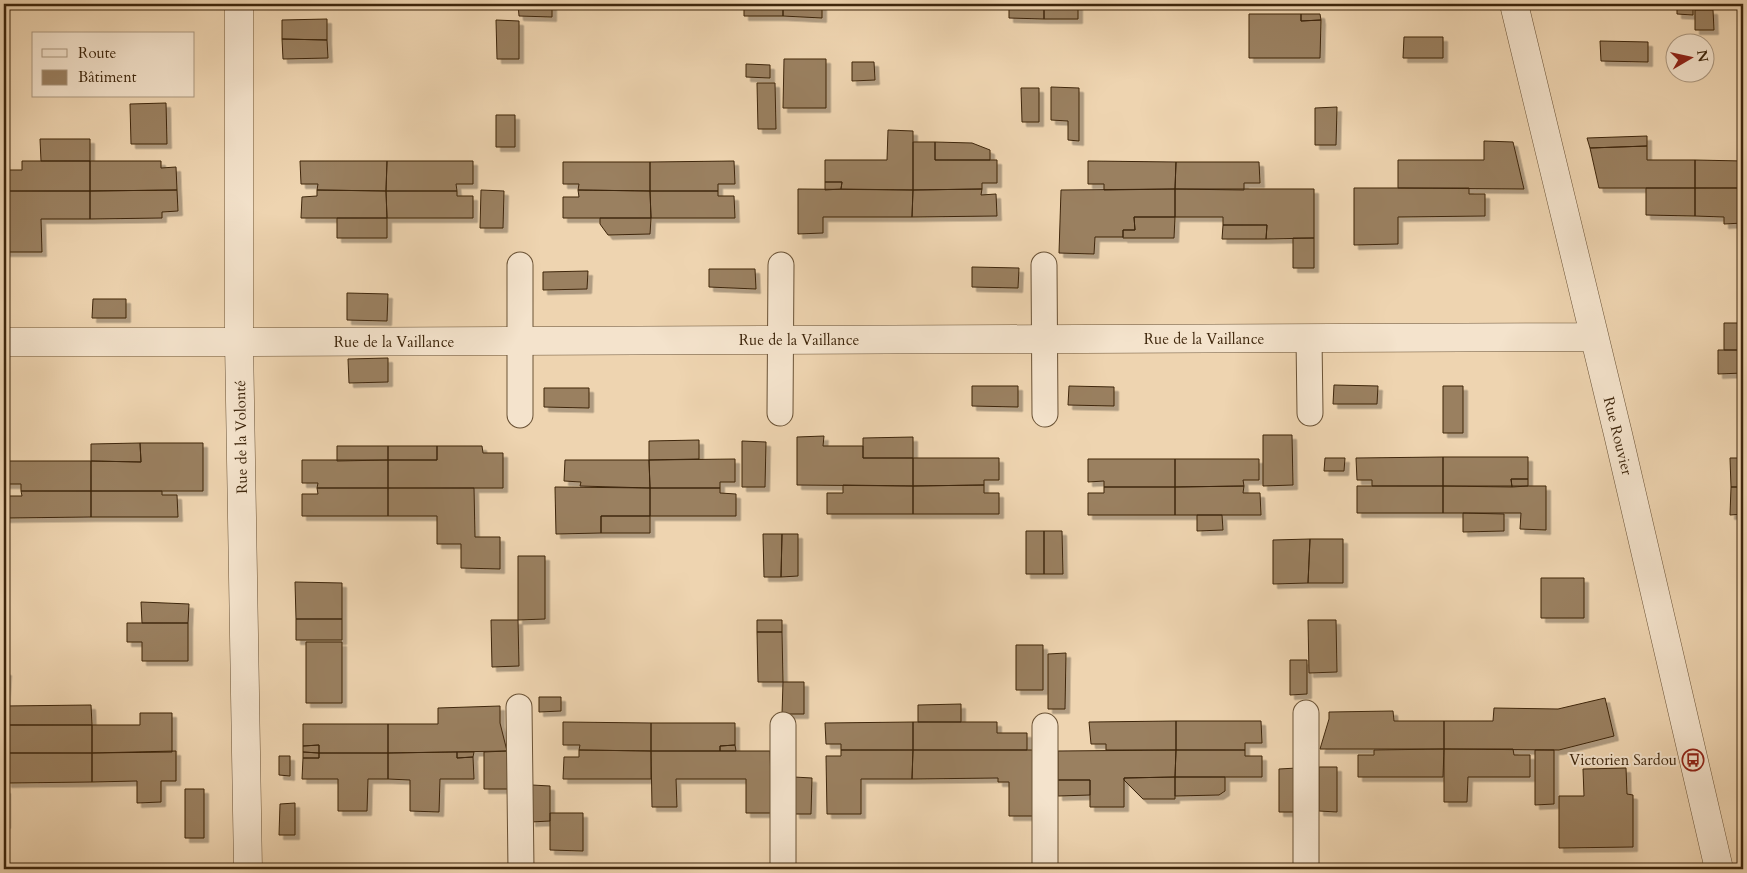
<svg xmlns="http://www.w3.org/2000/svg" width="1747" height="873" font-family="Cardo,serif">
	<defs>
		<filter id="shadow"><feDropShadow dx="4.5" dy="4.5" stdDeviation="0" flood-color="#0004"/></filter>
	</defs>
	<rect width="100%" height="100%" fill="#eed4b0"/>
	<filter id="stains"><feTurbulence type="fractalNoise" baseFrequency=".004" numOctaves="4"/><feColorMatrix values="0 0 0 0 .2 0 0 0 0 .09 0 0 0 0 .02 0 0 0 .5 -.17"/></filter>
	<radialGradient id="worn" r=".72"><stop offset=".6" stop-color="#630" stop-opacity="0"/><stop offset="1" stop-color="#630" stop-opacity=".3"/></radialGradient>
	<path fill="#9a8061" stroke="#3e260c" filter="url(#shadow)" d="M 518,4 L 552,4 L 552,17 L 519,16 Z
		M 744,4 L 783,4 L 783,16 L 744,16 Z
		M 783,4 L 822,4 L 822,18 L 783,16 Z
		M 1009,4 L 1044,4 L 1044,19 L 1009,18 Z
		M 1044,4 L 1078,4 L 1078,19 L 1044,19 Z
		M 1677,4 L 1693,4 L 1693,15 L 1677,14 Z
		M 1695,10 L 1713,10 L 1714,30 L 1695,30 Z
		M 1249,14 L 1301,14 L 1301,21 L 1321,20 L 1320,58 L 1249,58 Z
		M 1301,14 L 1320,14 L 1321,20 L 1301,21 Z
		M 327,19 L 327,40 L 282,39 L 282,20 Z
		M 496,20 L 519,21 L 519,59 L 497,59 Z
		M 1404,37 L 1443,37 L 1443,58 L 1403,58 Z
		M 282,39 L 327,40 L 328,58 L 283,59 Z
		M 1600,41 L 1648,42 L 1648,62 L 1601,61 Z
		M 784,59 L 826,59 L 826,108 L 783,108 Z
		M 852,62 L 874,62 L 875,80 L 852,81 Z
		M 746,64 L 770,65 L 770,78 L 746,77 Z
		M 757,83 L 775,83 L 776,129 L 758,129 Z
		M 1051,87 L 1079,88 L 1079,141 L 1068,140 L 1068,121 L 1051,120 Z
		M 1021,88 L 1039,88 L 1039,122 L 1022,122 Z
		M 166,103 L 167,144 L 131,144 L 130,104 Z
		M 1337,107 L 1336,145 L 1315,145 L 1315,108 Z
		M 496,115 L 515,115 L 515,147 L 496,147 Z
		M 888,130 L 913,131 L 913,190 L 841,189 L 842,182 L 825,182 L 825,160 L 887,160 Z
		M 1647,136 L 1647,146 L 1590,148 L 1587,138 Z
		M 40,139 L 90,139 L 90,161 L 41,161 Z
		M 1484,141 L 1513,142 L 1524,189 L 1398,188 L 1398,160 L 1484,160 Z
		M 913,142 L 935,142 L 935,160 L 997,160 L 997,183 L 982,183 L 982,189 L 913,190 Z
		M 935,142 L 972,143 L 990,150 L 990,160 L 935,160 Z
		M 1647,146 L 1647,160 L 1695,160 L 1695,188 L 1599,188 L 1590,148 Z
		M 1695,160 L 1743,161 L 1743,188 L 1695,188 Z
		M 22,161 L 90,161 L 90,191 L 6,191 L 5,170 L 22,170 Z
		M 90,161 L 161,161 L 161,168 L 176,167 L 177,190 L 90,191 Z
		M 300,161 L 387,161 L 386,191 L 317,190 L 318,184 L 301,184 Z
		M 387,161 L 473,161 L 473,184 L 456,184 L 457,191 L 386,191 Z
		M 734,161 L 735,184 L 718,184 L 718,191 L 650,191 L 650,162 Z
		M 1088,161 L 1176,162 L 1175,189 L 1104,190 L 1104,184 L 1088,184 Z
		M 563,162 L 650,162 L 650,191 L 578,190 L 579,184 L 563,184 Z
		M 1176,162 L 1259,162 L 1260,183 L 1244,183 L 1244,190 L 1175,189 Z
		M 825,182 L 842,182 L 841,189 L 825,190 Z
		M 1354,188 L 1469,188 L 1469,194 L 1485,194 L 1485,216 L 1398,217 L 1398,244 L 1354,245 Z
		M 1646,188 L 1695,188 L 1695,216 L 1646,215 Z
		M 1695,188 L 1743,188 L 1743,223 L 1724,224 L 1724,217 L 1695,216 Z
		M 798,189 L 913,190 L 912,217 L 823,217 L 823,233 L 798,234 Z
		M 982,189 L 981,195 L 996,194 L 997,216 L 912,217 L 913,190 Z
		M 1175,189 L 1314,189 L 1314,238 L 1266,239 L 1267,225 L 1223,225 L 1223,217 L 1175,217 Z
		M 1175,189 L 1175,217 L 1134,217 L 1135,230 L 1123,230 L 1123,237 L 1095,237 L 1094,254 L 1059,253 L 1061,190 Z
		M 177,190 L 178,211 L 162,212 L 162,218 L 90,219 L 90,191 Z
		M 317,190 L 386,191 L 387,218 L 301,218 L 302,197 L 317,196 Z
		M 481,190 L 504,191 L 503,228 L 480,228 Z
		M 578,190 L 650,191 L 651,218 L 563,218 L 563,197 L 579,197 Z
		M 4,191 L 90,191 L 90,219 L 41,219 L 42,252 L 4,252 Z
		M 386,191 L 457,191 L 457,196 L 473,196 L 473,218 L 387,218 Z
		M 650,191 L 718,191 L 718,196 L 734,196 L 735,218 L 651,218 Z
		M 1134,217 L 1175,217 L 1174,238 L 1123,238 L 1123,230 L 1135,230 Z
		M 337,218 L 387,218 L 387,238 L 337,238 Z
		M 600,218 L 651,218 L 650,234 L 608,235 L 600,224 Z
		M 1223,225 L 1267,225 L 1266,239 L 1222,239 Z
		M 1293,238 L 1314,238 L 1314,268 L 1293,268 Z
		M 972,267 L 1019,268 L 1018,288 L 972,287 Z
		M 709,269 L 755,269 L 756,289 L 709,287 Z
		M 588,271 L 587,289 L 543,290 L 543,272 Z
		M 1739,281 L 1743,281 L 1743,373 L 1718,374 L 1718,350 L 1739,350 Z
		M 347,293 L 388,294 L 387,321 L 347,320 Z
		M 93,299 L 126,299 L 126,318 L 92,318 Z
		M 1724,323 L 1739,323 L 1739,350 L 1724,350 Z
		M 388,358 L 388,382 L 349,383 L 348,359 Z
		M 1334,385 L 1378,386 L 1377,404 L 1333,404 Z
		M 972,386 L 1018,386 L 1018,407 L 972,406 Z
		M 1069,386 L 1114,387 L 1114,406 L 1068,405 Z
		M 1443,386 L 1463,386 L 1463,433 L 1443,433 Z
		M 544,388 L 589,388 L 589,408 L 544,407 Z
		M 1263,435 L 1292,435 L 1293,485 L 1263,486 Z
		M 824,436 L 823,446 L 863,446 L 863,458 L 913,458 L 913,486 L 797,485 L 797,437 Z
		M 913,437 L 913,458 L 863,458 L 863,438 Z
		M 699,440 L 699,459 L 649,460 L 649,441 Z
		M 742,441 L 766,442 L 765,487 L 742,487 Z
		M 140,443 L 141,462 L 91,461 L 91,444 Z
		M 140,443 L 203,443 L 203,491 L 91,491 L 91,461 L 141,462 Z
		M 337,446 L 388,446 L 388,460 L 337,461 Z
		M 388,446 L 437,446 L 437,460 L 388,460 Z
		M 437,446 L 482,446 L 483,453 L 503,453 L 503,488 L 388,488 L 388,460 L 437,460 Z
		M 1443,457 L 1528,457 L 1528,479 L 1511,479 L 1512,487 L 1443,486 Z
		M 1443,457 L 1443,486 L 1372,486 L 1372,480 L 1357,480 L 1356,458 Z
		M 913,458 L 999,458 L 999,480 L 984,480 L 984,485 L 913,486 Z
		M 1325,458 L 1345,458 L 1344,471 L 1324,471 Z
		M 1730,458 L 1743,458 L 1743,487 L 1731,487 Z
		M 735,459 L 735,482 L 720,482 L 720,488 L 650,488 L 649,460 Z
		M 1088,459 L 1175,459 L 1175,487 L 1104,487 L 1104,481 L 1088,482 Z
		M 1175,459 L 1259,459 L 1259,480 L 1243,480 L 1244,486 L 1175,487 Z
		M 302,460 L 388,460 L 388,488 L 317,488 L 318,483 L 302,483 Z
		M 565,460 L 649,460 L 650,488 L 580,486 L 581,482 L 564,481 Z
		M 4,461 L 91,461 L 91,491 L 21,491 L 21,484 L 5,484 Z
		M 1511,479 L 1528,479 L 1528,486 L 1512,487 Z
		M 843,485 L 913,486 L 913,514 L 827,514 L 827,493 L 843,493 Z
		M 984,485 L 984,493 L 999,493 L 999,514 L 913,514 L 913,486 Z
		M 1244,486 L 1243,493 L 1260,493 L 1261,515 L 1175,515 L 1175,487 Z
		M 1357,486 L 1443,486 L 1443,513 L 1357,513 Z
		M 1443,486 L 1546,486 L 1546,530 L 1520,529 L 1521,513 L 1443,513 Z
		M 555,487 L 650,488 L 650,516 L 601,516 L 601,533 L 556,534 Z
		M 1104,487 L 1175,487 L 1175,515 L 1088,515 L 1088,493 L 1104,493 Z
		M 1731,487 L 1743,487 L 1743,514 L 1730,515 Z
		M 317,488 L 388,488 L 388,516 L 302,516 L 302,494 L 318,494 Z
		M 388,488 L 474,488 L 475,537 L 500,537 L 500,569 L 461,568 L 461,544 L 437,544 L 437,516 L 388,516 Z
		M 650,488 L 720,488 L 720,493 L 736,494 L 736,516 L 650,516 Z
		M 21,491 L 91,491 L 91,517 L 5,518 L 5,496 L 22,496 Z
		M 91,491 L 162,491 L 162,495 L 177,495 L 178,517 L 91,517 Z
		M 1463,513 L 1504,514 L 1504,531 L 1463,532 Z
		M 1197,515 L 1222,515 L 1223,530 L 1197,531 Z
		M 601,516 L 650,516 L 650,533 L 601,533 Z
		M 1026,531 L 1044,531 L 1044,574 L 1026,574 Z
		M 1044,531 L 1062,531 L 1063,574 L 1044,574 Z
		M 763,534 L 782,534 L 781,577 L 764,577 Z
		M 782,534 L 798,534 L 798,576 L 781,577 Z
		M 1310,539 L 1343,539 L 1343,583 L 1308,583 Z
		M 1310,539 L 1308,583 L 1273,584 L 1273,540 Z
		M 518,556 L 545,556 L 545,619 L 518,620 Z
		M 1541,578 L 1584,578 L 1584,618 L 1541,618 Z
		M 295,582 L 342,583 L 342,619 L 296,619 Z
		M 141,602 L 189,604 L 188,623 L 142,623 Z
		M 296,619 L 342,619 L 342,640 L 296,640 Z
		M 491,620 L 518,620 L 519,666 L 492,667 Z
		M 757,620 L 782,620 L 782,632 L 757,632 Z
		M 1308,620 L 1336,620 L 1337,672 L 1309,673 Z
		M 127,623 L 188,623 L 188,661 L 142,661 L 142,642 L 127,642 Z
		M 757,632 L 782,632 L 783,682 L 758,682 Z
		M 306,642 L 342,642 L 342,703 L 306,703 Z
		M 1016,645 L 1043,645 L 1043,690 L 1016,690 Z
		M 1066,653 L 1065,709 L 1048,709 L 1048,654 Z
		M 1290,660 L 1307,660 L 1307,694 L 1290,695 Z
		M 4,671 L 7,671 L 5,706 L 4,706 Z
		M 783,682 L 804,682 L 804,714 L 782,714 Z
		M 539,697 L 561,697 L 561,711 L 539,712 Z
		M 1605,698 L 1614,736 L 1559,750 L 1444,749 L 1444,721 L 1493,721 L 1494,708 L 1558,709 Z
		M 961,704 L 961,722 L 918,722 L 918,705 Z
		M 91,705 L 92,725 L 6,725 L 5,706 Z
		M 4,706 L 5,706 L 6,725 L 92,725 L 92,753 L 4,753 Z
		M 500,706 L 500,723 L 507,751 L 388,753 L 388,724 L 438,724 L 438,708 Z
		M 1393,711 L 1394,721 L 1444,721 L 1444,749 L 1320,749 L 1329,719 L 1329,712 Z
		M 140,713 L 172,713 L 172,752 L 92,753 L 92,725 L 140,725 Z
		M 1176,721 L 1261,721 L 1262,743 L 1245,743 L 1245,750 L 1176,750 Z
		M 1176,721 L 1176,750 L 1106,750 L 1106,744 L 1091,744 L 1089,722 Z
		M 563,722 L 651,723 L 651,751 L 579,750 L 580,745 L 563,745 Z
		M 913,722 L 997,722 L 997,733 L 1027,733 L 1027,750 L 913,750 Z
		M 913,722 L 913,750 L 841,750 L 841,744 L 826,744 L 825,723 Z
		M 651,723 L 735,723 L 735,745 L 720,746 L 720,751 L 651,751 Z
		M 303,724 L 388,724 L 388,753 L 319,753 L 319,745 L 303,746 Z
		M 319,745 L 319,753 L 303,752 L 303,746 Z
		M 735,745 L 736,751 L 720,751 L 720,746 Z
		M 1444,749 L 1443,777 L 1358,777 L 1358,755 L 1374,755 L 1374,750 Z
		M 1444,749 L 1513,749 L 1514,755 L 1530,755 L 1530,777 L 1468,777 L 1467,802 L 1444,802 Z
		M 579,750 L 651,751 L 651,779 L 563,779 L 564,757 L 579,757 Z
		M 841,750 L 913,750 L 912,779 L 861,779 L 861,814 L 827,814 L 826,756 L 841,756 Z
		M 913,750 L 1033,750 L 1033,816 L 1009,816 L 1009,782 L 998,782 L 998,778 L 912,779 Z
		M 1176,750 L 1175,777 L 1124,778 L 1124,807 L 1090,807 L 1090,780 L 1058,780 L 1058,751 Z
		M 1176,750 L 1245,750 L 1245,756 L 1262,756 L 1262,777 L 1175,777 Z
		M 1535,750 L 1554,750 L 1554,804 L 1535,805 Z
		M 176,751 L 176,781 L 161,781 L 161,802 L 137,803 L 137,781 L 92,782 L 92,753 Z
		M 507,751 L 508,789 L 484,789 L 484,752 Z
		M 651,751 L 770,751 L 772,813 L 746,813 L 746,779 L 676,779 L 677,807 L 652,807 Z
		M 303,752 L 319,753 L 319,758 L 303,758 Z
		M 457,752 L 474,752 L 473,757 L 457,758 Z
		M 457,752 L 457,758 L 473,757 L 474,779 L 440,779 L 439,812 L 410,811 L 410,780 L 388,779 L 388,753 Z
		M 6,753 L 92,753 L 92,782 L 7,783 Z
		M 319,753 L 388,753 L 388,779 L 368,779 L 367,811 L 338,811 L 338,779 L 302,779 L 303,758 L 319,758 Z
		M 279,756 L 290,756 L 290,776 L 279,775 Z
		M 1319,767 L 1337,767 L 1337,812 L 1319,811 Z
		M 1297,768 L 1297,812 L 1279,812 L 1279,769 Z
		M 1626,768 L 1627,794 L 1633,795 L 1633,847 L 1559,848 L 1559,796 L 1584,796 L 1583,769 Z
		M 794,777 L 812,778 L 811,814 L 795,814 Z
		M 1175,777 L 1225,777 L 1225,791 L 1219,795 L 1175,796 Z
		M 1175,777 L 1175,799 L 1143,799 L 1124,780 L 1124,778 Z
		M 1058,780 L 1090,780 L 1090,795 L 1058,796 Z
		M 532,785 L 550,786 L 550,821 L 531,822 Z
		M 4,789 L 6,789 L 6,824 L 4,824 Z
		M 185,789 L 204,789 L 204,838 L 185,838 Z
		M 295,803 L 295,835 L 279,835 L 280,804 Z
		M 550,813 L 583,813 L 583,851 L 550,850 Z"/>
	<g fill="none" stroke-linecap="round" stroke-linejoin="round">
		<g stroke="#6a5235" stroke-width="27">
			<path id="lane" d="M 1044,265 L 1045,414
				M 1309,338 L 1310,413
				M 780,413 L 781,265
				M 520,415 L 520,265
				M 519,707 L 521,869
				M 1306,713 L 1306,869
				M 783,869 L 783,725
				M 1045,869 L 1045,726"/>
		</g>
		<g stroke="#6a5235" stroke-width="29">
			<path id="street" d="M 239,4 L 239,342 L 248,869
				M 1514,4 L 1618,434 L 1719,869
				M 4,342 L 239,342 L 1593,337"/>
		</g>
		<use href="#lane" stroke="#f4e3cc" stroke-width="25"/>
		<use href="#street" stroke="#f4e3cc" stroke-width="28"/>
	</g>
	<defs>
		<g id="bus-ring" transform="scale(1.125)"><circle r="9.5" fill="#f4e3cc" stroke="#8f2418" stroke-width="1.5"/><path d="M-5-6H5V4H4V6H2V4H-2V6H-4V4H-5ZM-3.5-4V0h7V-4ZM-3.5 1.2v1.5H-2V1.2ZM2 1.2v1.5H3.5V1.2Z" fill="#8f2418"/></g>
	</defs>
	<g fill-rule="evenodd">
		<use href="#bus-ring" x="1693" y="760"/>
	</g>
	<g text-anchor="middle" stroke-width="4" stroke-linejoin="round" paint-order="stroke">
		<g font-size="15" fill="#3e260c" stroke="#f4e3cc">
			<text x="1204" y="344">Rue de la Vaillance</text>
			<text x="799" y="345">Rue de la Vaillance</text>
			<text x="394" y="347">Rue de la Vaillance</text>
			<text transform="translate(1618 436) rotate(76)" y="5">Rue Rouvier</text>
			<text transform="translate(241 437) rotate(-91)" y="5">Rue de la Volonté</text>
		</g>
		<g font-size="15" fill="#3e260c" stroke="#f4e3cc" text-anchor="end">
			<text x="1677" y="765">Victorien Sardou</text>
		</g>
	</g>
	<rect width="1747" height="873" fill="none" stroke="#eed4b0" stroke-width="20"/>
	<rect x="5" y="5" width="1737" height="863" fill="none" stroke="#3e260c" stroke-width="2.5"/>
	<rect x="10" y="10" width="1727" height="853" fill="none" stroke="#3e260c"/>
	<rect x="32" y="32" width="162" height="65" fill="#f4e3cc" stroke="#ab977f"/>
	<rect x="42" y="49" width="25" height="8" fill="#f4e3cc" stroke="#ab977f"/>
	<text x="78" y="58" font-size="15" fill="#3e260c">Route</text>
	<rect x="42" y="70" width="25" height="15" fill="#9a8061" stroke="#ab977f"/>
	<text x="78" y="82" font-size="15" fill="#3e260c">Bâtiment</text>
	<g transform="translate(1690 58) rotate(81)"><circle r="24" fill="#f4e3cc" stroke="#ab977f"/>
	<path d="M0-4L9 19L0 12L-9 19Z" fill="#8f2418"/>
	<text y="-8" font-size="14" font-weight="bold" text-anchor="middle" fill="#3e260c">N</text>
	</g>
	<rect width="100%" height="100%" filter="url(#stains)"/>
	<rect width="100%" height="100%" fill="url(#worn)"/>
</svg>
